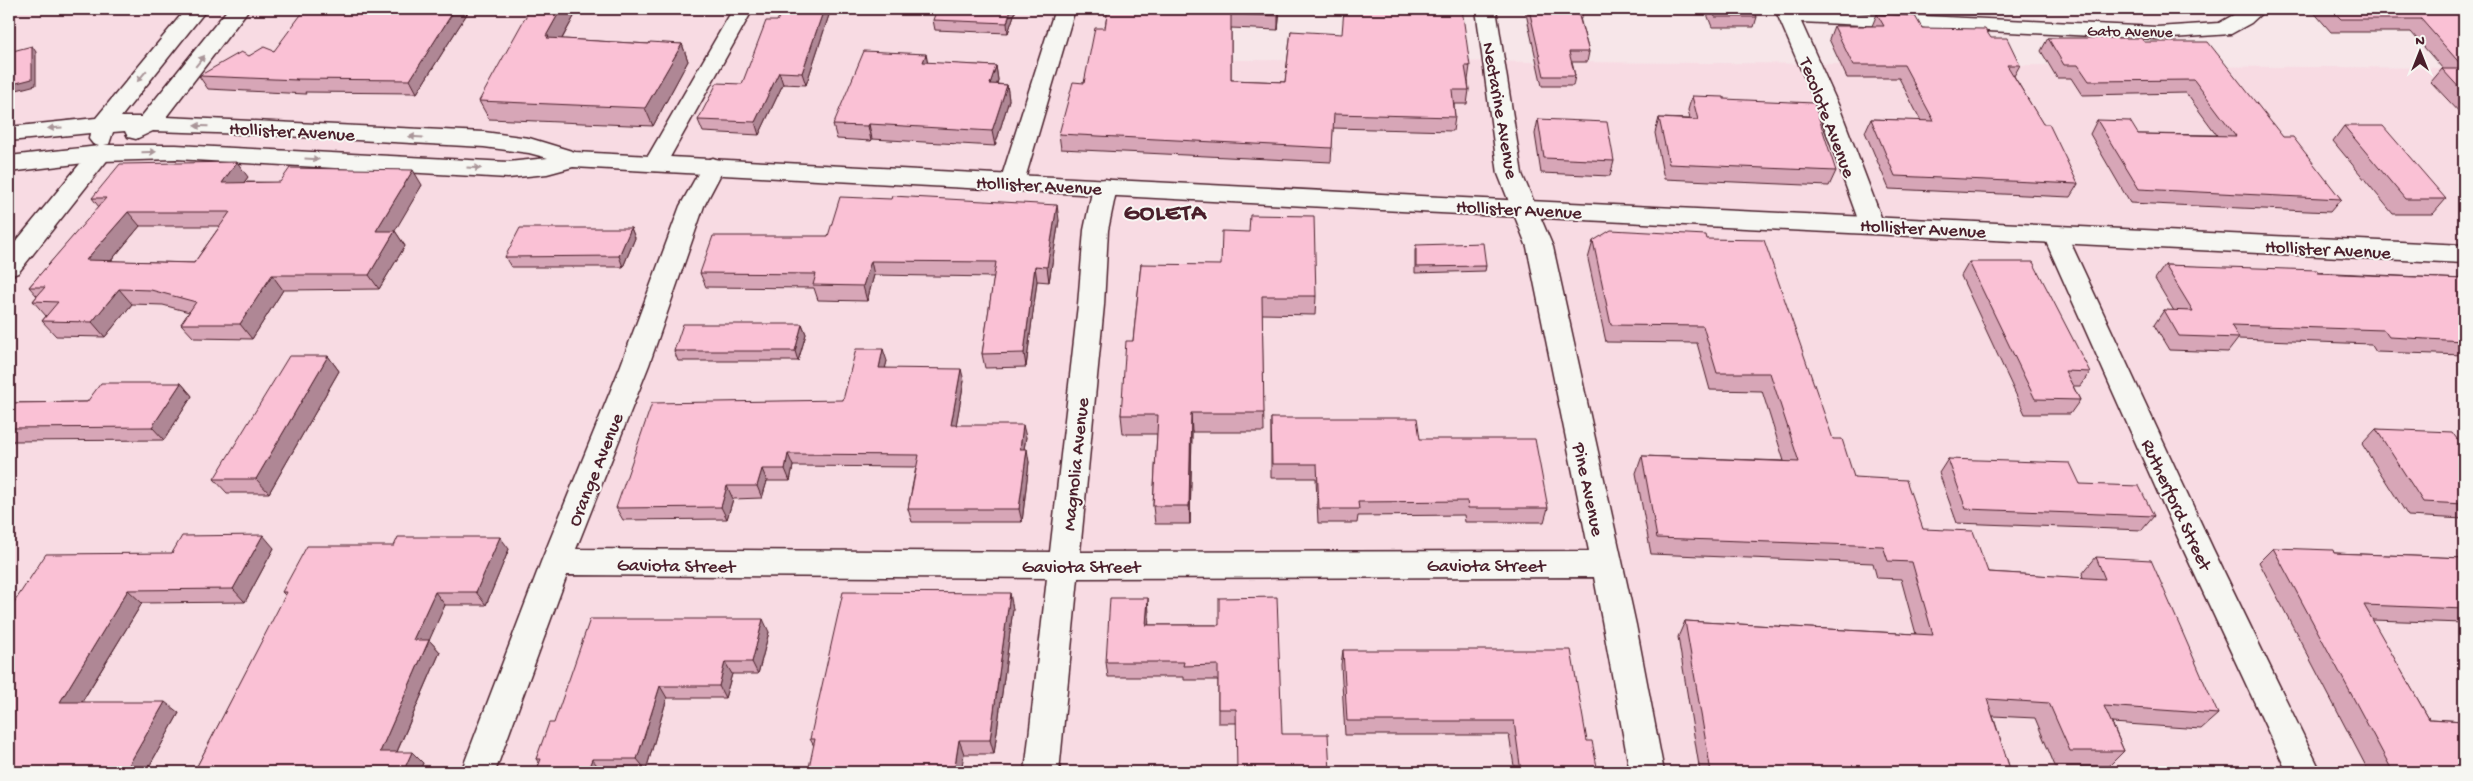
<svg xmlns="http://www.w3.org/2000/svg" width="2473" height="781" font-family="'Gochi Hand',sans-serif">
	<rect width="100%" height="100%" fill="#f7e6e9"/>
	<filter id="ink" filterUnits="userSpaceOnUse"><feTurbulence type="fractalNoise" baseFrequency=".02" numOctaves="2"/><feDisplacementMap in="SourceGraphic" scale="10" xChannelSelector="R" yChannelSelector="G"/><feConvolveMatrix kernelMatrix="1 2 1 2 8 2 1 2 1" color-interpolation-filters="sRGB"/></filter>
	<g filter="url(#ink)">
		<path fill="#f8dbe3" d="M 9,9 L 1113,9 L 1100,59 L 2464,68 L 2464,772 L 9,772 Z"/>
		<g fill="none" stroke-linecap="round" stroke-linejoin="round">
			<g stroke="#4a1f2b" stroke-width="3">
				<path id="minor" d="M 733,9 L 753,9 L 664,168 L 656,171 L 648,168 L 644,163 Z
					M 1055,9 L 1075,9 L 1024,182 L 1020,188 L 1012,190 L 1004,188 L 1000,182 Z
					M 1476,9 L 1496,9 L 1522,174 L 1553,247 L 1636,625 L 1664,772 L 1630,772 L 1594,577 L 1078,578 L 1059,772 L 1025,772 L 1047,578 L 567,575 L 495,772 L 461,772 L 541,562 L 621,365 L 680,206 L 705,161 L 713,158 L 721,161 L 725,166 L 704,206 L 649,365 L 576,549 L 1050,552 L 1078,305 L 1084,230 L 1093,187 L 1097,181 L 1105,179 L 1113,181 L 1117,187 L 1108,230 L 1104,305 L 1080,552 L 1589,551 L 1527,247 L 1498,174 Z
					M 1775,9 L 2157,27 L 2219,23 L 2244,9 L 2266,9 L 2251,23 L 2231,34 L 2157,39 L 1801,22 L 1840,109 L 1884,225 L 1881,231 L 1872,233 L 1863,231 L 1860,225 L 1818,109 Z
					M 2055,227 L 2064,229 L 2067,235 L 2213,549 L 2321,772 L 2287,772 L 2183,549 L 2043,235 L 2046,229 Z"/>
			</g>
			<g stroke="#4a1f2b" stroke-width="3">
				<path id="tertiary" d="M 101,145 L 109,148 L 113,153 L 109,158 L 18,273 L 9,276 L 9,250 L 93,148 Z"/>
			</g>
			<g stroke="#4a1f2b" stroke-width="3">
				<path id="secondary" d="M 186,9 L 207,9 L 121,117 L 141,117 L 228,9 L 249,9 L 166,117 L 484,132 L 529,138 L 575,152 L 1420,196 L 2464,245 L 2464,263 L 1420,212 L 573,167 L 547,174 L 508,178 L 176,159 L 101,161 L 9,172 L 9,156 L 99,146 L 93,144 L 89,139 L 90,133 L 9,141 L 9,127 L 96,118 ZM 125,131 L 128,137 L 136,139 L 153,131 L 248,134 L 484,147 L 529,153 L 548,158 L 508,162 L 176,145 L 104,145 L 109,144 L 113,132 Z"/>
			</g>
			<use href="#minor" fill="#f6f6f2" fill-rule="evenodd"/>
			<use href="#tertiary" fill="#f6f6f2" fill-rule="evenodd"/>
			<use href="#secondary" fill="#f6f6f2" fill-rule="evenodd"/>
		</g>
		<path fill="#d7a6b7" stroke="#4a1f2b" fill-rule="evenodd" d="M 470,9 L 417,93 L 305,92 L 306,94 L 208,89 L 199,76 L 249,56 L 274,51 L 317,12 Z
			M 831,9 L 806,85 L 783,84 L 759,135 L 703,132 L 698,120 L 742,84 L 777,21 Z
			M 1016,9 L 1008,33 L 935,30 L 933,20 Z
			M 1108,9 L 1280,9 L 1278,30 L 1231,28 L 1231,80 L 1285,82 L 1291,31 L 1470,66 L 1468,80 L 1469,90 L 1467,104 L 1454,104 L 1455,117 L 1453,131 L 1333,128 L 1331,162 L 1061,149 L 1059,134 L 1084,83 L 1105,28 Z
			M 1525,9 L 1584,9 L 1582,18 L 1580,18 L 1589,52 L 1587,62 L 1572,62 L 1575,76 L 1573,86 L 1542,86 Z
			M 1705,9 L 1753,9 L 1757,17 L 1754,27 L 1712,27 Z
			M 1861,9 L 1902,9 L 1900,13 L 1863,11 Z
			M 2311,9 L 2464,9 L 2464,117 L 2431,82 L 2442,69 L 2443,69 L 2411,32 L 2331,32 Z
			M 576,13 L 562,39 L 649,44 L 682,44 L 688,61 L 653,126 L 489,119 L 479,101 Z
			M 1877,14 L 1922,28 L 1991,38 L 2020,65 L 2014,76 L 2078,184 L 2070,197 L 1889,189 L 1865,132 L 1871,119 L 1921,121 L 1899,78 L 1847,78 L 1829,39 L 1834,26 L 1872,26 Z
			M 2048,38 L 2144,42 L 2283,137 L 2341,199 L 2330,212 L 2130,203 L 2090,134 L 2097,120 L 2138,134 L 2217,135 L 2186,93 L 2082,95 L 2071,78 L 2057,78 L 2041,51 Z
			M 928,63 L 996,66 L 998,80 L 997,84 L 1007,85 L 1009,100 L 995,146 L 872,139 L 871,141 L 837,139 L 833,125 Z
			M 1692,96 L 1836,171 L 1829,186 L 1664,179 L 1655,133 L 1659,118 L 1690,119 L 1688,110 Z
			M 1538,119 L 1614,161 L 1610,176 L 1541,173 L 1535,134 Z
			M 2344,126 L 2446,199 L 2433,214 L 2393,214 L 2333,141 Z
			M 248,177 L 244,182 L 422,185 L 394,231 L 395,231 L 405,246 L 379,289 L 283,290 L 252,339 L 194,338 L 181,324 L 189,312 L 163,305 L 132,304 L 105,337 L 56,336 L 42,321 L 46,316 L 33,301 L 37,296 L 29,287 L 99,207 L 92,198 ZM 140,226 L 220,226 L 194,263 L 111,261 Z
			M 1059,220 L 1049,282 L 1037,281 L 1026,367 L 985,368 L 982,354 L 994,277 L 874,275 L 867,301 L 818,300 L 814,288 L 706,287 L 700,273 L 828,236 Z
			M 631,228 L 635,238 L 623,267 L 511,267 L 505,257 Z
			M 1707,239 L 1833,439 L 1854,477 L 1923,529 L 1988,572 L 2083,578 L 2082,574 L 2096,557 L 2218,714 L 2201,729 L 2112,723 L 2124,751 L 2109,766 L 2055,766 L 2035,718 L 1993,716 L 2011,772 L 1700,772 L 1678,637 L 1685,621 L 1916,634 L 1901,579 L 1877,578 L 1873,563 L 1651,554 L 1636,473 L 1642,456 L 1784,461 L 1762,391 L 1710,390 L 1697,343 L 1606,342 L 1588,259 L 1593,241 Z
			M 1416,245 L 1486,266 L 1485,271 L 1415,273 L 1415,251 Z
			M 1969,262 L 2090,372 L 2080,386 L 2073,386 L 2080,400 L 2070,414 L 2025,414 L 1961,276 Z
			M 1141,264 L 1316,296 L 1315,315 L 1262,314 L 1264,432 L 1192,432 L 1190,524 L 1155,524 L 1153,506 L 1157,434 L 1123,434 L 1121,415 L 1133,341 Z
			M 2165,265 L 2464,279 L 2464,355 L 2376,352 L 2371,344 L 2238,339 L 2228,352 L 2169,350 L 2154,325 L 2164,310 L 2174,311 L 2155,279 Z
			M 802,324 L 806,334 L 798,361 L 678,361 L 674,351 Z
			M 328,356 L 339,371 L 269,493 L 227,493 L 214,479 Z
			M 887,361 L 885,368 L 964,381 L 956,425 L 1026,437 L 1024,449 L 1029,462 L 1022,522 L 912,522 L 908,509 L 916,467 L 793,466 L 790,481 L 767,481 L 762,498 L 733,499 L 727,519 L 623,520 L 616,508 L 843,400 Z
			M 181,383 L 192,396 L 164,440 L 13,441 L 9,446 L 9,403 L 87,402 Z
			M 1271,418 L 1420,439 L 1548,508 L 1544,522 L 1465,522 L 1464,515 L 1358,516 L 1357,523 L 1318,523 L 1316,478 L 1271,478 Z
			M 2376,429 L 2464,439 L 2464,519 L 2408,516 L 2362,444 Z
			M 1948,459 L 2080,484 L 2154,516 L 2142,530 L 1957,523 L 1939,473 Z
			M 274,548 L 245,602 L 142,603 L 82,702 L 179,713 L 146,772 L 9,772 L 9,610 L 172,553 Z
			M 2273,548 L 2334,553 L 2464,558 L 2464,623 L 2372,620 L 2429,719 L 2464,721 L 2464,772 L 2369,772 L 2259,562 Z
			M 509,549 L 486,605 L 445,605 L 429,640 L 440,652 L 397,752 L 423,763 L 419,772 L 194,772 L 286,596 L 282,592 Z
			M 1013,609 L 994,754 L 964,754 L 814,746 L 810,739 Z
			M 1149,613 L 1148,625 L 1219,625 L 1282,734 L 1330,772 L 1236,723 L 1218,723 L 1218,680 L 1184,680 L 1184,677 L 1108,677 L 1106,662 Z
			M 769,632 L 758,674 L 732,674 L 725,698 L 667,698 L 646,770 L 601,770 L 600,772 L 536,772 L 539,763 L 536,759 L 554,723 Z
			M 1343,650 L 1587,741 L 1598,772 L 1515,772 L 1509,735 L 1345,735 L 1341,665 Z"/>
		<path fill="#af8795" stroke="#4a1f2b" d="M 455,9 L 470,9 L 417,93 L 410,80 Z
			M 561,9 L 574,9 L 576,13 L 555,51 L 546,36 Z
			M 824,9 L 831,9 L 806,85 L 802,73 Z
			M 1011,9 L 1016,9 L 1008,33 L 1007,23 Z
			M 1279,9 L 1280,9 L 1278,30 L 1278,16 Z
			M 682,44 L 688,61 L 653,126 L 645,108 Z
			M 32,46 L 36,52 L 36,85 L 9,92 L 9,85 Z
			M 926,54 L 929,69 L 923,62 Z
			M 996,66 L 998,80 L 992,99 L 990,84 Z
			M 779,72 L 783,84 L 759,135 L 755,122 Z
			M 1007,85 L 1009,100 L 995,146 L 992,131 Z
			M 869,124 L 872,139 L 871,141 L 868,126 Z
			M 237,162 L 248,177 L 233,197 L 222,183 Z
			M 413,170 L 422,185 L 386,246 L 376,231 Z
			M 1057,205 L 1059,220 L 1049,282 L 1047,267 Z
			M 128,212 L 140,226 L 99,275 L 86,260 Z
			M 631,228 L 635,238 L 623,267 L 619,256 Z
			M 395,231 L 405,246 L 379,289 L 369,275 Z
			M 871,261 L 874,275 L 867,301 L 863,286 Z
			M 1035,266 L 1037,281 L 1026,367 L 1024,353 Z
			M 272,275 L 283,290 L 252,339 L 240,324 Z
			M 119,289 L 132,304 L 105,337 L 92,322 Z
			M 802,324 L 806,334 L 798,361 L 795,351 Z
			M 883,349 L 887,361 L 882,381 L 879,368 Z
			M 328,356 L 339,371 L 269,493 L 256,479 Z
			M 961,369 L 964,381 L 954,437 L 951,425 Z
			M 181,383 L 192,396 L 164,440 L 152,427 Z
			M 1191,413 L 1192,432 L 1190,524 L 1189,506 Z
			M 1023,425 L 1026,437 L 1022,462 L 1020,449 Z
			M 9,437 L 13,441 L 9,446 Z
			M 1027,449 L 1029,462 L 1022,522 L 1019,509 Z
			M 788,454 L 793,466 L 790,481 L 785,469 Z
			M 762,469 L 767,481 L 762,498 L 757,486 Z
			M 727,486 L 733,499 L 727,519 L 721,507 Z
			M 263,535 L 274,548 L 245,602 L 233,589 Z
			M 500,537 L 509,549 L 486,605 L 476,592 Z
			M 128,590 L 142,603 L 75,713 L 60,702 Z
			M 435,592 L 445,605 L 424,652 L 413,640 Z
			M 1010,593 L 1013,609 L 994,754 L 990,740 Z
			M 1148,598 L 1149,613 L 1148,640 L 1146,625 Z
			M 763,619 L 769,632 L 758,674 L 752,662 Z
			M 429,640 L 440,652 L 392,763 L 380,752 Z
			M 725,662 L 732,674 L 725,698 L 719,686 Z
			M 660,686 L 667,698 L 646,770 L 637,759 Z
			M 165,702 L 179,713 L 146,772 L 130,772 L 126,770 Z
			M 959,740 L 964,754 L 961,772 L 954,772 Z
			M 412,752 L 423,763 L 419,772 L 403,772 Z
			M 592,759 L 601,770 L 600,772 L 587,772 Z"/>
		<path fill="#fac1d5" stroke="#4a1f2b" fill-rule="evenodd" d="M 320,9 L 455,9 L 410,80 L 295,79 L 298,80 L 199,76 L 241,52 L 249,56 L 264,47 L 274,51 L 303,12 L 317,12 Z
			M 530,9 L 561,9 L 546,36 L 549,36 L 547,38 L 649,44 L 650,42 L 682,44 L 645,108 L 479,101 Z
			M 783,9 L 824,9 L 802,73 L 779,72 L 755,122 L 698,120 L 717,83 L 742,84 L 766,21 L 777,21 Z
			M 937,9 L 1011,9 L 1007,23 L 933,20 Z
			M 1108,9 L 1279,9 L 1278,16 L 1231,14 L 1231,80 L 1285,82 L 1291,31 L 1342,34 L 1344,9 L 1462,9 L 1470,66 L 1465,66 L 1469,90 L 1452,90 L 1455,117 L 1334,114 L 1332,148 L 1059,134 L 1073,82 L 1084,83 L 1095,28 L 1105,28 Z
			M 1529,9 L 1577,9 L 1589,52 L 1569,52 L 1575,76 L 1544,76 Z
			M 1712,9 L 1753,9 L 1757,17 L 1715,17 Z
			M 2331,9 L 2464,9 L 2464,23 L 2463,23 L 2464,25 L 2464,68 L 2421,19 L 2341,19 Z
			M 1877,14 L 1915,16 L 1922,28 L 1985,29 L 1991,38 L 2007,38 L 2020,65 L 2007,65 L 2043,124 L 2049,124 L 2078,184 L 1895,176 L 1871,119 L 1934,121 L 1904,65 L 1853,65 L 1834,26 L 1884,26 Z
			M 2048,38 L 2141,38 L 2144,42 L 2208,42 L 2283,137 L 2293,137 L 2341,199 L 2139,189 L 2097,120 L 2130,121 L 2138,134 L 2236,136 L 2194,80 L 2089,81 L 2078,65 L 2064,65 Z
			M 32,46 L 32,79 L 9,85 L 9,52 Z
			M 864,51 L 926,54 L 923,62 L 996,66 L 990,84 L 1007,85 L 992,131 L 869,124 L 868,126 L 833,125 Z
			M 2442,69 L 2464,69 L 2464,93 Z
			M 1692,96 L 1724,97 L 1724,99 L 1814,103 L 1836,171 L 1669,164 L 1659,118 L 1698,120 Z
			M 1538,119 L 1607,122 L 1614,161 L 1544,158 Z
			M 2344,126 L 2383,126 L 2446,199 L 2405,199 Z
			M 237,162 L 222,183 L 280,182 L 290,168 L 413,170 L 376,231 L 395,231 L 369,275 L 272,275 L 240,324 L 181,324 L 196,302 L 151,290 L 119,289 L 92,322 L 42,321 L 58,302 L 33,301 L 45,287 L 29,287 L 106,198 L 92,198 L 120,164 ZM 128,212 L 230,212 L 194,263 L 86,260 Z
			M 892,196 L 1057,205 L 1047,267 L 1035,266 L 1024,353 L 982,354 L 996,262 L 871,261 L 863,286 L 813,285 L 816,274 L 700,273 L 713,236 L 828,236 L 840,197 L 891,199 Z
			M 1250,215 L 1314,216 L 1316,296 L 1262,296 L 1264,413 L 1191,413 L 1189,506 L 1153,506 L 1158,415 L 1121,415 L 1126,341 L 1133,341 L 1141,264 L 1221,265 L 1222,231 L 1249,232 Z
			M 520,228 L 631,228 L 619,256 L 505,257 Z
			M 1611,230 L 1706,235 L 1707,239 L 1764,240 L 1833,439 L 1842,439 L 1854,477 L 1906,480 L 1923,529 L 1973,531 L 1988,572 L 2105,579 L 2096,557 L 2151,560 L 2218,714 L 2104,706 L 2124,751 L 2070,751 L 2049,703 L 1987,699 L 2011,772 L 1711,772 L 1685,621 L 1933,635 L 1912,562 L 1888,561 L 1883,546 L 1657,538 L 1642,456 L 1799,462 L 1770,373 L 1717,373 L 1703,326 L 1611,325 L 1593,241 Z
			M 1483,243 L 1486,266 L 1416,267 L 1416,245 Z
			M 1969,262 L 2033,262 L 2090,372 L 2065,371 L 2080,400 L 2035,399 Z
			M 2165,265 L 2317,270 L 2318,273 L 2464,279 L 2464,341 L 2389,337 L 2384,330 L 2231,325 L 2239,338 L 2179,336 L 2164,310 L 2193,311 Z
			M 683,324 L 802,324 L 795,351 L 674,351 Z
			M 856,349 L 883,349 L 879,368 L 961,369 L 951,425 L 1023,425 L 1020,449 L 1027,449 L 1019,509 L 908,509 L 919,455 L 788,454 L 785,469 L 762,469 L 757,486 L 727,486 L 721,507 L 616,508 L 652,403 L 843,400 Z
			M 289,356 L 328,356 L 256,479 L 214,479 Z
			M 101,383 L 181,383 L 152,427 L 9,428 L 9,403 L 87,402 Z
			M 1271,418 L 1417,418 L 1420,439 L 1535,439 L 1548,508 L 1468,508 L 1467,501 L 1358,502 L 1359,509 L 1319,509 L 1317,464 L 1272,464 Z
			M 2376,429 L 2452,432 L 2457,439 L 2464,439 L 2464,504 L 2423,502 Z
			M 1948,459 L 2070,463 L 2080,484 L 2139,486 L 2154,516 L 1966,509 Z
			M 263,535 L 233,589 L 128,590 L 60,702 L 165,702 L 126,770 L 9,770 L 9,610 L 46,554 L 172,553 L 182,536 Z
			M 398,537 L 500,537 L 476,592 L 435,592 L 413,640 L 429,640 L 380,752 L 412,752 L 403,772 L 194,772 L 287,592 L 282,592 L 307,546 L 394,546 Z
			M 2273,548 L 2333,550 L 2334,553 L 2464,558 L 2464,609 L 2364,605 L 2429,719 L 2464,721 L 2464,771 L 2458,771 L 2459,772 L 2393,772 Z
			M 843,592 L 1010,593 L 990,740 L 959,740 L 954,772 L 808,772 L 815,739 L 810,739 Z
			M 1277,597 L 1282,734 L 1328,734 L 1330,772 L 1237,772 L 1236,709 L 1218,709 L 1218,665 L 1183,666 L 1184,662 L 1106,662 L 1110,598 L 1148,598 L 1146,625 L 1219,625 L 1219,598 Z
			M 590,619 L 763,619 L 752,662 L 725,662 L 719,686 L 660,686 L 637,759 L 592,759 L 587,772 L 536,772 L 541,759 L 536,759 L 549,723 L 554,723 Z
			M 1343,650 L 1571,650 L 1587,741 L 1592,741 L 1598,772 L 1521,772 L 1514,721 L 1347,721 Z"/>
		<defs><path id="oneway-solid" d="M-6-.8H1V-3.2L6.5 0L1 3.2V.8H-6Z" transform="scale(1.25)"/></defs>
		<g fill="#a99598">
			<use href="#oneway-solid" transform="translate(200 61) rotate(-51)"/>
			<use href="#oneway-solid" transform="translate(142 76) rotate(130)"/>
			<use href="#oneway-solid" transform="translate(201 126) rotate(-178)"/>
			<use href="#oneway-solid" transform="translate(55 128) rotate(177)"/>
			<use href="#oneway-solid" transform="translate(416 137) rotate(-177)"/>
			<use href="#oneway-solid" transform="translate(149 152) rotate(-1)"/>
			<use href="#oneway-solid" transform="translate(312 159) rotate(3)"/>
			<use href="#oneway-solid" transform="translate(474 168) rotate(3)"/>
		</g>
	</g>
	<g text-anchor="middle" stroke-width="4" stroke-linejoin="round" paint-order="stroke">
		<g font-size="16" fill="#4a1f2b" stroke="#f6f6f2">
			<text transform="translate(2130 30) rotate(1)" y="6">Gato Avenue</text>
		</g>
		<g font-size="19" fill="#4a1f2b" stroke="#f6f6f2">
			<text transform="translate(1502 110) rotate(80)" y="7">Nectarine Avenue</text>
			<text transform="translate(1829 117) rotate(69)" y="7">Tecolote Avenue</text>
			<text transform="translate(292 130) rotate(3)" y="7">Hollister Avenue</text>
			<text transform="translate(1039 184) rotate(3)" y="7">Hollister Avenue</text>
			<text transform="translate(1519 208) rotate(3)" y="7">Hollister Avenue</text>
			<text transform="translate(1923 227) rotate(3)" y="7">Hollister Avenue</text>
			<text transform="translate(2328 248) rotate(3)" y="7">Hollister Avenue</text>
			<text transform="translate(1074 464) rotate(-84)" y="7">Magnolia Avenue</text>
			<text transform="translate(594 469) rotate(-68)" y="7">Orange Avenue</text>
			<text transform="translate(1590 489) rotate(78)" y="7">Pine Avenue</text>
			<text transform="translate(2178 504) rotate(65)" y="7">Rutherford Street</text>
			<text transform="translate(676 564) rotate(1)" y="7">Gaviota Street</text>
			<text x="1486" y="571">Gaviota Street</text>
			<text x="1081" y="572">Gaviota Street</text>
		</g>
		<g font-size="24" font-weight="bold" letter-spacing="1" fill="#4a1f2b" stroke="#f6f6f2">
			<text x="1165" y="219">GOLETA</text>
		</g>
	</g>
	<rect width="2473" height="781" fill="none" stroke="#f6f6f2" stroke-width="30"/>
	<rect x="15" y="15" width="2443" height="751" fill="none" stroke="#4a1f2b" stroke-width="2" filter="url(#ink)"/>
	<g transform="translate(2420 52)" stroke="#f6f6f2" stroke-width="4" paint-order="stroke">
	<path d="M0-4L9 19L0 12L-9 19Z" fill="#4a1f2b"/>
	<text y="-8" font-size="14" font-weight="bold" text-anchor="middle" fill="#4a1f2b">N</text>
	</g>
</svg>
